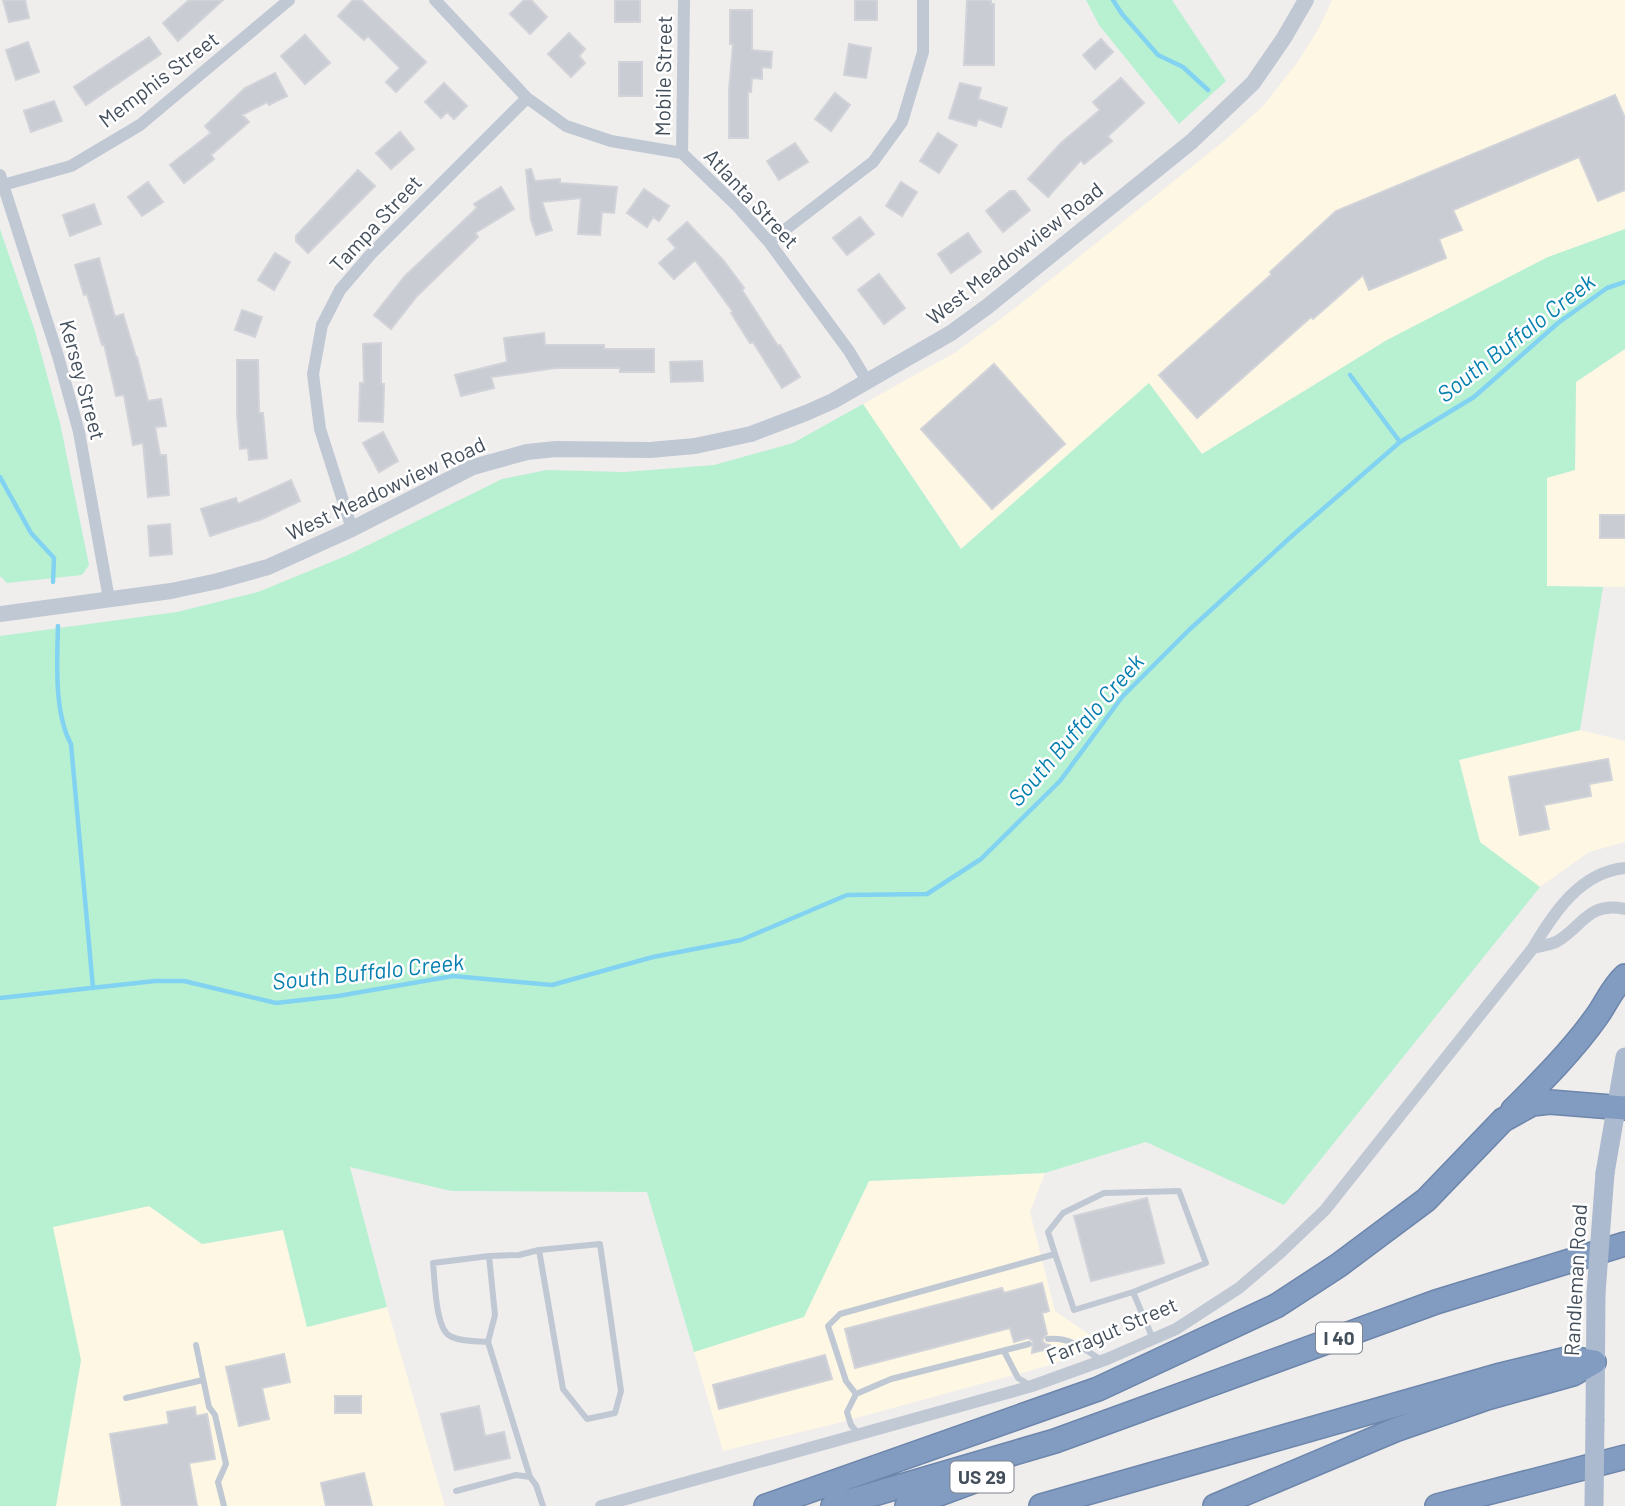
<svg xmlns="http://www.w3.org/2000/svg" width="1625" height="1506" font-family="Barlow,sans-serif">
	<rect width="100%" height="100%" fill="#f0eded"/>
	<path fill="#fdf7e4" d="M 1332,0 L 1625,0 L 1625,229 L 1548,257 L 1387,340 L 1202,454 L 1149,384 L 961,549 L 863,404 L 956,352 L 1010,312 L 1224,141 L 1262,107 L 1297,63 L 1319,28 Z
		M 1625,349 L 1625,587 L 1547,586 L 1547,477 L 1575,469 L 1576,382 Z
		M 1580,730 L 1625,741 L 1625,842 L 1589,852 L 1540,887 L 1480,842 L 1459,760 Z
		M 1045,1173 L 1030,1212 L 1055,1311 L 1100,1342 L 1054,1364 L 838,1423 L 723,1451 L 694,1352 L 804,1316 L 868,1181 Z
		M 149,1206 L 202,1244 L 283,1230 L 307,1327 L 387,1307 L 445,1506 L 56,1506 L 81,1360 L 52,1227 Z"/>
	<path fill="#b8f1d2" d="M 1086,0 L 1172,0 L 1226,81 L 1179,124 L 1099,25 Z
		M 0,229 L 35,331 L 60,423 L 89,565 L 82,575 L 7,583 L 0,576 Z
		M 1625,229 L 1625,349 L 1576,382 L 1575,470 L 1547,478 L 1547,586 L 1603,587 L 1580,730 L 1459,760 L 1480,842 L 1540,887 L 1284,1205 L 1146,1142 L 1045,1173 L 869,1181 L 804,1317 L 694,1352 L 647,1192 L 451,1191 L 350,1167 L 387,1307 L 307,1327 L 283,1230 L 202,1244 L 149,1206 L 53,1227 L 81,1360 L 56,1506 L 0,1506 L 0,636 L 177,612 L 258,592 L 348,555 L 502,479 L 547,470 L 624,472 L 714,465 L 793,443 L 863,404 L 961,549 L 1149,383 L 1202,454 L 1387,340 L 1548,257 Z"/>
	<g fill="none" stroke-linecap="round" stroke-linejoin="round">
		<path stroke="#82d2f1" stroke-width="4.5" d="M 1113,0 L 1122,14 L 1158,55 L 1183,67 L 1208,90
			M 1350,375 L 1400,442
			M 0,477 L 31,533 L 54,558 L 53,582
			M 58,626 C 57,662 54,713 71,744 L 93,988
			M 0,998 L 155,981 L 184,981 L 276,1003 L 338,996 L 453,976 L 552,985 L 653,957 L 741,940 L 847,895 L 927,894 L 981,859 L 1060,781 L 1122,697 L 1189,630 L 1293,535 L 1400,442 L 1474,397 L 1558,323 L 1607,288 L 1625,282"/>
	</g>
	<path fill="#c9ccd3" stroke="#d1d3d9" stroke-width="2" d="M 3,0 L 25,0 L 29,18 L 9,22 Z
		M 189,0 L 223,0 L 178,41 L 163,23 Z
		M 353,0 L 361,0 L 426,62 L 396,92 L 386,82 L 400,68 L 368,36 L 364,40 L 338,16 Z
		M 524,0 L 531,0 L 547,17 L 530,34 L 510,14 Z
		M 615,0 L 640,0 L 640,22 L 615,22 Z
		M 855,0 L 877,0 L 877,20 L 855,20 Z
		M 967,0 L 991,0 L 991,4 L 994,4 L 994,65 L 964,65 Z
		M 730,10 L 752,10 L 752,50 L 772,52 L 771,68 L 762,67 L 762,79 L 752,78 L 751,92 L 748,92 L 748,138 L 729,138 L 729,90 L 733,44 L 730,44 Z
		M 569,33 L 585,49 L 579,56 L 585,63 L 571,77 L 548,54 Z
		M 305,35 L 330,63 L 305,84 L 281,56 Z
		M 149,37 L 161,54 L 86,105 L 74,87 Z
		M 1101,39 L 1113,52 L 1095,69 L 1083,55 Z
		M 28,42 L 39,72 L 16,80 L 6,50 Z
		M 849,44 L 871,48 L 866,78 L 844,75 Z
		M 619,62 L 642,62 L 642,96 L 619,96 Z
		M 275,73 L 287,96 L 269,105 L 267,102 L 242,115 L 249,122 L 211,155 L 214,159 L 184,183 L 170,165 L 211,133 L 205,126 L 245,88 Z
		M 1121,78 L 1144,103 L 1108,136 L 1112,141 L 1084,164 L 1081,160 L 1048,197 L 1028,179 L 1061,143 L 1100,110 L 1093,102 Z
		M 444,83 L 467,106 L 454,119 L 447,112 L 441,118 L 425,102 Z
		M 960,83 L 981,88 L 978,99 L 1007,108 L 1001,127 L 978,119 L 976,126 L 949,118 Z
		M 835,93 L 850,105 L 831,131 L 815,119 Z
		M 1615,95 L 1625,118 L 1625,190 L 1598,201 L 1579,157 L 1453,210 L 1462,230 L 1439,239 L 1446,258 L 1369,290 L 1363,275 L 1313,319 L 1311,317 L 1197,418 L 1159,375 L 1272,274 L 1270,272 L 1336,211 Z
		M 54,101 L 62,121 L 31,132 L 24,111 Z
		M 400,132 L 414,149 L 391,169 L 376,153 Z
		M 938,133 L 957,145 L 939,173 L 920,161 Z
		M 795,143 L 808,162 L 779,180 L 767,161 Z
		M 531,169 L 535,181 L 560,179 L 560,183 L 617,187 L 614,213 L 602,212 L 600,235 L 578,234 L 581,198 L 542,202 L 552,230 L 536,235 L 531,220 L 526,170 Z
		M 358,170 L 375,186 L 308,253 L 296,241 L 296,236 Z
		M 148,182 L 163,202 L 142,216 L 128,197 Z
		M 901,182 L 917,192 L 902,216 L 886,206 Z
		M 501,187 L 514,209 L 475,233 L 478,237 L 417,296 L 391,329 L 374,315 L 405,276 L 477,208 L 474,204 Z
		M 644,189 L 669,206 L 659,221 L 653,217 L 647,227 L 627,213 Z
		M 1010,191 L 1015,191 L 1030,210 L 1003,232 L 986,211 Z
		M 94,204 L 101,224 L 70,236 L 63,215 Z
		M 860,217 L 874,234 L 847,255 L 833,238 Z
		M 687,222 L 723,260 L 744,288 L 742,290 L 778,346 L 780,345 L 800,377 L 782,388 L 753,342 L 750,343 L 731,313 L 733,312 L 695,260 L 674,279 L 659,263 L 676,248 L 668,239 Z
		M 968,233 L 981,252 L 951,273 L 938,254 Z
		M 275,253 L 290,262 L 274,290 L 258,280 Z
		M 99,258 L 115,317 L 123,314 L 136,357 L 137,357 L 148,401 L 161,399 L 166,426 L 155,427 L 160,455 L 166,455 L 169,495 L 148,497 L 143,443 L 133,445 L 124,395 L 116,396 L 104,344 L 102,345 L 87,294 L 84,295 L 75,265 Z
		M 879,274 L 905,308 L 884,324 L 858,290 Z
		M 242,310 L 262,317 L 255,337 L 235,330 Z
		M 544,333 L 545,345 L 604,345 L 604,349 L 654,349 L 654,372 L 620,372 L 620,368 L 556,368 L 491,377 L 494,388 L 461,396 L 455,375 L 507,362 L 504,338 Z
		M 381,343 L 381,384 L 384,384 L 383,422 L 359,421 L 360,383 L 364,383 L 363,344 Z
		M 237,360 L 258,360 L 259,413 L 263,413 L 267,458 L 249,460 L 248,448 L 240,449 L 237,415 Z
		M 702,361 L 703,381 L 671,382 L 670,362 Z
		M 994,364 L 1065,444 L 992,509 L 921,429 Z
		M 383,432 L 398,461 L 379,472 L 363,443 Z
		M 291,480 L 300,501 L 262,519 L 210,536 L 201,509 L 236,498 L 238,504 Z
		M 1600,515 L 1625,515 L 1625,538 L 1600,538 Z
		M 170,524 L 172,554 L 150,556 L 148,526 Z
		M 1608,759 L 1612,780 L 1589,784 L 1591,796 L 1544,805 L 1549,829 L 1520,835 L 1509,777 Z
		M 1147,1198 L 1164,1263 L 1091,1281 L 1074,1216 Z
		M 1042,1283 L 1049,1311 L 1042,1313 L 1047,1334 L 1042,1340 L 1045,1344 L 1050,1345 L 1051,1348 L 1032,1353 L 1033,1341 L 1028,1338 L 1014,1342 L 1010,1328 L 855,1368 L 845,1329 L 1002,1288 L 1004,1293 Z
		M 284,1354 L 290,1382 L 262,1388 L 269,1419 L 239,1426 L 226,1367 Z
		M 825,1355 L 832,1379 L 719,1409 L 713,1385 Z
		M 335,1396 L 361,1396 L 361,1413 L 335,1413 Z
		M 479,1406 L 485,1436 L 504,1432 L 510,1458 L 455,1470 L 441,1414 Z
		M 195,1407 L 196,1416 L 207,1414 L 215,1459 L 189,1463 L 197,1506 L 122,1506 L 110,1434 L 169,1424 L 167,1412 Z
		M 364,1473 L 372,1506 L 326,1506 L 321,1483 Z"/>
	<g fill="none" stroke-linecap="round" stroke-linejoin="round">
		<g stroke="#6d86ab" stroke-width="26">
			<path id="motorway" d="M 1513,1110 C 1542,1081 1573,1050 1597,1016 C 1607,1002 1612,988 1625,976
				M 766,1506 L 1098,1389 L 1276,1306 L 1339,1265 L 1426,1200 L 1503,1120 L 1532,1104 L 1550,1102 L 1625,1108
				M 833,1506 L 1055,1441 L 1436,1302 L 1625,1244
				M 907,1506 L 974,1481 L 999,1469
				M 1041,1506 L 1497,1376 L 1571,1358 L 1594,1362
				M 1215,1506 L 1395,1430 L 1487,1398 L 1573,1374 L 1594,1362
				M 1437,1506 L 1625,1457"/>
		</g>
		<path stroke="#c0c8d4" stroke-width="6" d="M 489,1256 L 519,1255 L 539,1250 L 563,1389 L 587,1419 L 615,1413 L 621,1391 L 600,1244 L 539,1250
			M 1133,1292 L 1153,1339
			M 1048,1339 C 1070,1337 1083,1348 1101,1360
			M 488,1342 L 495,1315 L 489,1256 L 433,1263 C 435,1280 435,1328 450,1336 C 461,1342 476,1341 488,1342 L 530,1477
			M 196,1345 L 209,1407 L 215,1415 L 226,1464 L 218,1482 L 224,1506
			M 1004,1351 L 1018,1378 L 1030,1385
			M 856,1394 L 846,1381 L 828,1326 L 840,1314 L 1055,1254 L 1074,1310 L 1133,1292 L 1206,1263 L 1179,1191 L 1104,1193 L 1063,1213 L 1048,1232 L 1055,1254
			M 126,1398 L 203,1380
			M 858,1433 L 851,1425 L 847,1412 L 856,1394 L 891,1379 L 1029,1344
			M 456,1491 L 516,1475 L 530,1477 L 536,1485 L 543,1506"/>
		<path stroke="#c0c8d4" stroke-width="12" d="M 435,0 L 527,98 L 566,126 L 611,141 L 682,153 L 738,207 L 769,242 L 849,351 L 867,381
			M 682,153 L 684,0
			M 0,175 L 58,356 L 79,432 L 109,599
			M 3,185 L 71,166 L 140,125 L 289,0
			M 769,242 L 873,162 L 902,122 L 923,52 L 923,0
			M 352,529 L 320,429 L 313,374 L 322,325 L 340,290 L 370,255 L 527,98
			M 1533,948 C 1540,946 1549,945 1556,942 C 1582,928 1587,901 1625,909
			M 601,1506 L 1032,1386 L 1107,1359 L 1176,1329 L 1239,1288 L 1280,1253 L 1325,1210 L 1533,948 C 1554,912 1581,872 1625,868"/>
		<path stroke="#c0c8d4" stroke-width="16" d="M 0,614 L 171,591 L 218,581 L 268,567 L 352,529 L 473,467 L 527,452 L 556,449 L 650,450 L 695,446 L 751,434 L 806,413 L 833,401 L 951,333 L 988,306 L 1191,142 L 1253,83 L 1284,38 L 1306,0"/>
		<path stroke="#abbace" stroke-width="19" d="M 1605,1173 L 1625,1057
			M 1595,1420 L 1596,1293"/>
		<use href="#motorway" stroke="#829bc0" stroke-width="23"/>
		<path stroke="#abbace" stroke-width="19" d="M 1596,1293 L 1605,1173
			M 1594,1506 L 1595,1420"/>
	</g>
	<g text-anchor="middle" stroke-width="5" stroke-linejoin="round" paint-order="stroke">
		<g fill="#fff" stroke="#7c848d" stroke-width="2">
			<rect x="1316" y="1322.5" width="46" height="31" rx="5"/>
			<rect x="950.5" y="1461.5" width="63" height="31" rx="5"/>
		</g>
		<g font-size="19" font-weight="bold" fill="#444f5c">
			<text x="1339" y="1345">I 40</text>
			<text x="982" y="1484">US 29</text>
		</g>
		<g font-size="21" fill="#444f5c" stroke="#fff">
			<text transform="translate(664 76) rotate(-89)" y="7">Mobile Street</text>
			<text transform="translate(159 80) rotate(-37)" y="7">Memphis Street</text>
			<text transform="translate(751 199) rotate(47)" y="7">Atlanta Street</text>
			<text transform="translate(376 224) rotate(-47)" y="7">Tampa Street</text>
			<text transform="translate(1015 254) rotate(-38)" y="7">West Meadowview Road</text>
			<text transform="translate(82 380) rotate(75)" y="7">Kersey Street</text>
			<text transform="translate(386 489) rotate(-25)" y="7">West Meadowview Road</text>
			<text transform="translate(1576 1280) rotate(-87)" y="7">Randleman Road</text>
			<text transform="translate(1112 1331) rotate(-23)" y="7">Farragut Street</text>
		</g>
		<g font-size="23" font-style="italic" fill="#047faf" stroke="#fff">
			<text transform="translate(1516 338) rotate(-38)" y="8">South Buffalo Creek</text>
			<text transform="translate(1076 730) rotate(-49)" y="8">South Buffalo Creek</text>
			<text transform="translate(368 972) rotate(-6)" y="8">South Buffalo Creek</text>
		</g>
	</g>
</svg>
